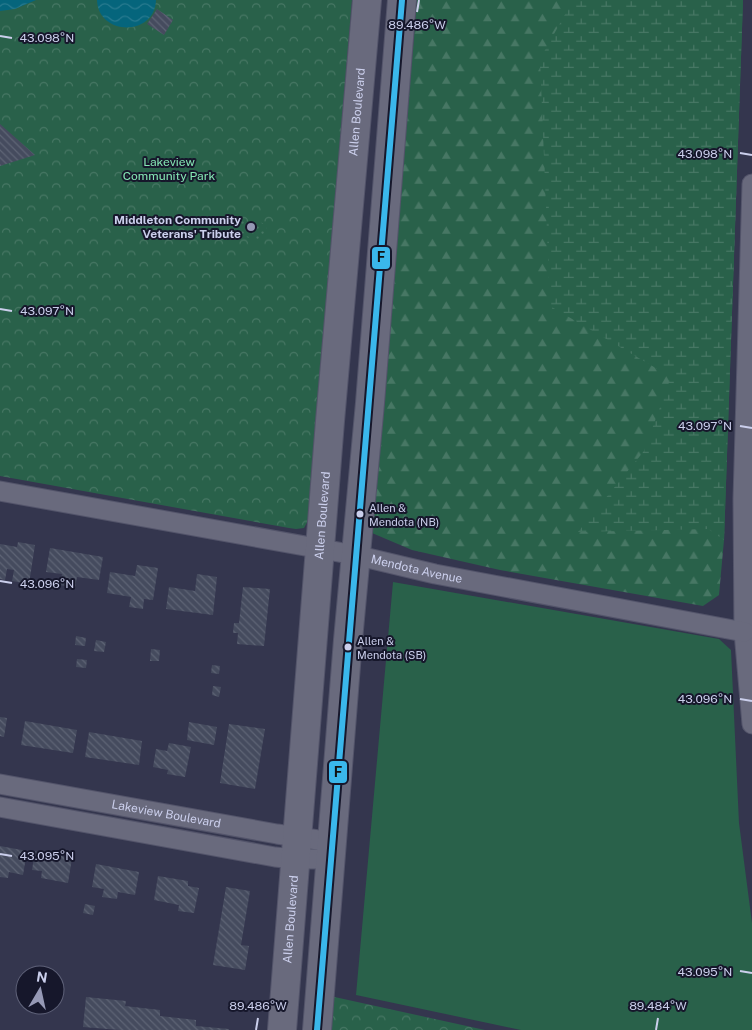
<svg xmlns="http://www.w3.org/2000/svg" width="752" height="1030" font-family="'Public Sans',sans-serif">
	<defs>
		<pattern id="forest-firs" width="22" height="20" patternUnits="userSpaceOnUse" patternTransform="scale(1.25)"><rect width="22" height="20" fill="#29614a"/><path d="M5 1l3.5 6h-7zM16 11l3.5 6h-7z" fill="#477764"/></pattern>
		<pattern id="wetland-marsh" width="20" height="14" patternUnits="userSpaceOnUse" patternTransform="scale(1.25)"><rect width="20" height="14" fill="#29614a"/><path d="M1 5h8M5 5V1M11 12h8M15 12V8" fill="none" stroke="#477764"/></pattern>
		<pattern id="park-crowns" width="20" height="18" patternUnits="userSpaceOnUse" patternTransform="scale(1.25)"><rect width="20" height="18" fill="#29614a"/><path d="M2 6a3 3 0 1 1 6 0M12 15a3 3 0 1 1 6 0" fill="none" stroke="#477764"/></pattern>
		<pattern id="garden-dots" width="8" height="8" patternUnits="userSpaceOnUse" patternTransform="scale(1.25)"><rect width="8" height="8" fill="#29614a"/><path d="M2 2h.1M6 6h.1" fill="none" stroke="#477764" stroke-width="1.8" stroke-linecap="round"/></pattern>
		<pattern id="water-waves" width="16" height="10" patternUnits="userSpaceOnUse" patternTransform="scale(1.25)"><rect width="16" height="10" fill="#05657c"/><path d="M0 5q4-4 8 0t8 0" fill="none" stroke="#287a8f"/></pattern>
		<pattern id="building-back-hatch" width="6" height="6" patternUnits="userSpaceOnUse" patternTransform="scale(1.25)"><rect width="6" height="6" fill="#454b5e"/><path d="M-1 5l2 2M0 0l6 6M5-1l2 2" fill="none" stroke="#5e6475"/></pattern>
	</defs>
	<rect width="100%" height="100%" fill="#34364e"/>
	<path fill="#29614a" d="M 393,582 L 719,639 L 731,650 L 739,823 L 752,923 L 752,1030 L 521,1030 L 356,995 Z"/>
	<path fill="url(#forest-firs)" d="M 417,0 L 743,0 L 724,540 L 719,595 L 703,606 L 500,570 L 412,550 L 372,533 Z"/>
	<path fill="url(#wetland-marsh)" d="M 573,0 L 743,0 L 724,540 L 708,529 L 578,532 L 644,451 L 671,377 L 550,306 L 540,59 Z"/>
	<path fill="url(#park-crowns)" d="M 0,0 L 352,0 L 309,519 L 304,528 L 296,529 L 289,528 L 0,476 Z
		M 330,996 L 485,1030 L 328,1030 Z"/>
	<path fill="url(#garden-dots)" d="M 256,220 L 264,224 L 267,229 L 264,238 L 256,241 L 242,235 L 237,223 L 242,221 L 246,221 L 243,227 C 244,232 247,234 252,234 L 257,228 L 257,224 L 255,221 Z"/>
	<path fill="url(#water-waves)" d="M 0,0 L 36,0 L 15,9 L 0,11 Z
		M 97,0 L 156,0 C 155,37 98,36 97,0 Z"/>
	<path fill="url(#building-back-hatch)" d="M 157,9 L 173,20 L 164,35 L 147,24 Z
		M 0,124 L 35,155 L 0,166 Z
		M 18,542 L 35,545 L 29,584 L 12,581 L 14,570 L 7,569 L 5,580 L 0,579 L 0,544 L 17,547 Z
		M 50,548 L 103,557 L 99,580 L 77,577 L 75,588 L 60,585 L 62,574 L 46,572 Z
		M 137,565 L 158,568 L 153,600 L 144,599 L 143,609 L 129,607 L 131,597 L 107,593 L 110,572 L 135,576 Z
		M 197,574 L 217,577 L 213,615 L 166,609 L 169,587 L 195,591 Z
		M 243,587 L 270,589 L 264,646 L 237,644 L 238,633 L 233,633 L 234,623 L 239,623 Z
		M 76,636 L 86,638 L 85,646 L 75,645 Z
		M 96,640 L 106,642 L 104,652 L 94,651 Z
		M 151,649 L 160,650 L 159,661 L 150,661 Z
		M 77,659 L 87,660 L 86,668 L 76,667 Z
		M 212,665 L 220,666 L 219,674 L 211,673 Z
		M 213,686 L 221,687 L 219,697 L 212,695 Z
		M 0,717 L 7,718 L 4,737 L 0,736 Z
		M 25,721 L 77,730 L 73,753 L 21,745 Z
		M 189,722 L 217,727 L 214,745 L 187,740 Z
		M 229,724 L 265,729 L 255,789 L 220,783 Z
		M 89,732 L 142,741 L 139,765 L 85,757 Z
		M 169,743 L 191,747 L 185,777 L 167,774 L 168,770 L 153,767 L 156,749 L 167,751 Z
		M 0,846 L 27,851 L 23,875 L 9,872 L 8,878 L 0,877 Z
		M 35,851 L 72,858 L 68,883 L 41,878 L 42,871 L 32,870 Z
		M 96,864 L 139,872 L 135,895 L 118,892 L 117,899 L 102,897 L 104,889 L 92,887 Z
		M 158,876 L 188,881 L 188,886 L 199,888 L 194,913 L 178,911 L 179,905 L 154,900 Z
		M 226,887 L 250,891 L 241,945 L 249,946 L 245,970 L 213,965 Z
		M 85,904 L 95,906 L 93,915 L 83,913 Z
		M 86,997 L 126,1001 L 125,1006 L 160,1010 L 160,1016 L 196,1020 L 196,1026 L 229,1029 L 229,1030 L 120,1030 L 83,1027 Z"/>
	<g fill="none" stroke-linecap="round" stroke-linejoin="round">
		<g stroke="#53546a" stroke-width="21">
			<g id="minor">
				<path d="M 752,184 L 743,499 L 744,632 L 752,724"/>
				<path id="s1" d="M 0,491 L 355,555 L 435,574 L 744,632"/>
				<path id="s2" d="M 0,784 L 277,834 L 332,842"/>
				<path d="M 0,807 L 275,857 L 295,859 L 331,859"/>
			</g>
		</g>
		<g stroke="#53546a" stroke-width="30">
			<g id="secondary">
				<path id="s3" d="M 282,1030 L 330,421 L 367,0"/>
				<path d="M 317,1030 L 348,640 L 370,403 L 402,0"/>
			</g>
		</g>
		<use href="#minor" stroke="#696a7d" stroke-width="19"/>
		<use href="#secondary" stroke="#696a7d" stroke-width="28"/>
		<g stroke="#16172b" stroke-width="10">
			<path id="bus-1" d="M 317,1030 C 344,687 375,343 402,0"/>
		</g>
		<use href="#bus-1" stroke="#3ab7eb" stroke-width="6"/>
	</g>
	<path fill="none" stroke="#cbcfec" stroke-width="2" d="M 417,12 L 419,0M 0,36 L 12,38M 740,153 L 752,155M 0,309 L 12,311M 740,426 L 752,428M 0,581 L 12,583M 740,699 L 752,701M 0,854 L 12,856M 740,971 L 752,973M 256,1030 L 258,1018M 656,1030 L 658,1018"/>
	<circle fill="#9699b5" stroke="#16172b" stroke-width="2" cx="251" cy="227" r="5"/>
	<g fill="#cbcfec" stroke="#16172b" stroke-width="2">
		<circle cx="360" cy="514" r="4.5"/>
		<circle cx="348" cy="647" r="4.5"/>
	</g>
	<g text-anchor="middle" stroke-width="4" stroke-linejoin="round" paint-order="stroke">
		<g font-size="11" fill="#cbcfec" stroke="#16172b" text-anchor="start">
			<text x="369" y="512">Allen &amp;<tspan x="369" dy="14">Mendota (NB)</tspan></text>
			<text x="357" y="645">Allen &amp;<tspan x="357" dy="14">Mendota (SB)</tspan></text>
		</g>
		<g font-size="12" fill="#cbcfec" stroke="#16172b">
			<text dy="4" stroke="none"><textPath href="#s3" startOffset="921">Allen Boulevard</textPath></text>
			<text dy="4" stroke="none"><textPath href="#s3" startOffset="516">Allen Boulevard</textPath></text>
			<text dy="4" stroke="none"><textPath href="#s1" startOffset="424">Mendota Avenue</textPath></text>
			<text dy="4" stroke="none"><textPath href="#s2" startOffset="169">Lakeview Boulevard</textPath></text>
			<text dy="4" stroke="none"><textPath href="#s3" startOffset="111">Allen Boulevard</textPath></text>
		</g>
		<g font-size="12" fill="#85e7b4" stroke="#16172b">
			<text x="169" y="166">Lakeview<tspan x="169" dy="14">Community Park</tspan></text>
		</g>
		<g font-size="12" font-weight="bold" fill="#cbcfec" stroke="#16172b" text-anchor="end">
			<text x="241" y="224">Middleton Community<tspan x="241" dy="14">Veterans' Tribute</tspan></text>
		</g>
	</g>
	<g font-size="12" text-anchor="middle" fill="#cbcfec" stroke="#16172b" stroke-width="4" stroke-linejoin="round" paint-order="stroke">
		<text x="417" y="29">89.486°W</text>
		<text x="47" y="42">43.098°N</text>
		<text x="705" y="158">43.098°N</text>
		<text x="47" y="315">43.097°N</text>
		<text x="705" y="430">43.097°N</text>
		<text x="47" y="588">43.096°N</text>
		<text x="705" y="703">43.096°N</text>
		<text x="47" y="860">43.095°N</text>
		<text x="705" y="976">43.095°N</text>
		<text x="258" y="1010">89.486°W</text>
		<text x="658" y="1010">89.484°W</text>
	</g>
	<g stroke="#16172b" stroke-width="2">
		<rect x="371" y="246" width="20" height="24" rx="5" fill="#3ab7eb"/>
		<rect x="328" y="760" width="20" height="24" rx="5" fill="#3ab7eb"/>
	</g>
	<g font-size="14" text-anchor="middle" font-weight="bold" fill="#111">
		<text x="381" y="262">F</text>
		<text x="338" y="777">F</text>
	</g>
	<g transform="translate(40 990) rotate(9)"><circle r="24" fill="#16172b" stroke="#5e6178"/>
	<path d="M0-4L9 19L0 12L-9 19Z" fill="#9699b5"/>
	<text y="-8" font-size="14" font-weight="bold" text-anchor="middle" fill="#cbcfec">N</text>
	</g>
</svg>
